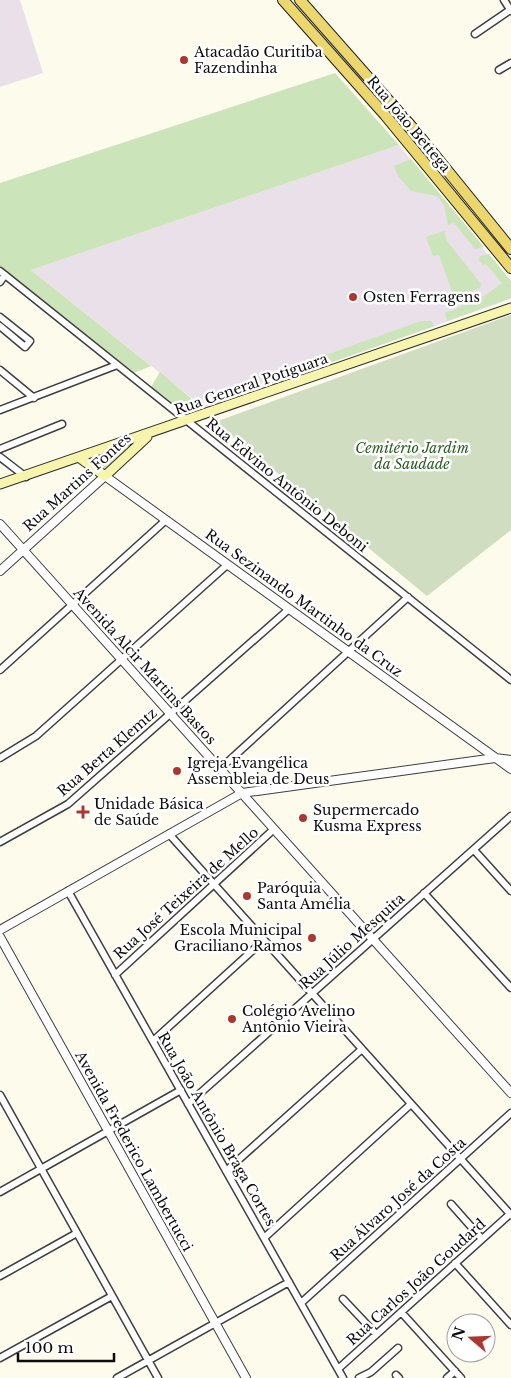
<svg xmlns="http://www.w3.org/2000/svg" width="511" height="1378" font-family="'Libre Baskerville',serif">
	<rect width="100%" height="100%" fill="#fdfbec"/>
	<path fill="#eae0ea" d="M 0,0 L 20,0 L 43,73 L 0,87 Z
		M 399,145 L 511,283 L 511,299 L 204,408 L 31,270 Z"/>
	<path fill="#cce4b9" d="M 335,73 L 399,145 L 31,270 L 151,366 L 134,373 L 0,267 L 0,183 Z
		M 411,159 L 484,247 L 475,249 L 454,223 L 448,225 L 444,205 L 437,196 L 411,191 L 398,176 L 394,166 Z
		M 444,231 L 447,241 L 481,284 L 480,288 L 454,297 L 439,255 L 433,256 L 426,237 Z
		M 489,254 L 511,281 L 511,298 L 447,321 L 445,313 L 480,299 L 502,283 L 486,264 L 483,265 L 479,260 L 480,256 Z
		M 421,321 L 431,321 L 435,326 L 303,372 L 301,366 L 303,363 Z
		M 160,372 L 200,406 L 185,414 L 151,387 Z
		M 129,446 L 104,470 L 90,459 Z"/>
	<path fill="#d1ddc0" d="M 511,315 L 511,530 L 427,596 L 215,422 Z"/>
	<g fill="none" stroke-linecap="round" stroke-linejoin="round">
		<g stroke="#3f3f3f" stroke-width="9">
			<path id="minor" d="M 504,0 L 511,11
				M 475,34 L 510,10
				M 499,70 L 511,63
				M 0,271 L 511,680
				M 0,282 L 5,275
				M 0,317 L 30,341 L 25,347 L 0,326
				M 0,370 L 34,398
				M 0,410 L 117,365
				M 0,449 L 62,424
				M 0,457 L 26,477
				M 0,670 L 166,520
				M 0,758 L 36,736 L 227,565
				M 220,769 L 408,597
				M 169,834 L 511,1215
				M 0,842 L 68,804 L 289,609
				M 474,850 L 511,891
				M 68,891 L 343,1378
				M 424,893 L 511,988
				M 115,975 L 274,829
				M 153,1041 L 264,940
				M 0,1095 L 158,1378
				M 188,1104 L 511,816
				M 226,1171 L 362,1049
				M 0,1192 L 181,1090
				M 451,1204 L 482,1239
				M 264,1238 L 411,1104
				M 455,1263 L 511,1325
				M 0,1276 L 77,1233
				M 343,1299 L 376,1334
				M 301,1303 L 511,1113
				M 401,1312 L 461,1378
				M 0,1358 L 112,1296
				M 338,1369 L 510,1214
				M 396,1375 L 399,1378
				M 117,1378 L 289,1282
				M 359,1378 L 371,1372 L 398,1348
				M 447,1378 L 455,1371"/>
		</g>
		<g stroke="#3f3f3f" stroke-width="10">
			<path id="tertiary" d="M 0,524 L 511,1093
				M 0,571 L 105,476 L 511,769
				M 0,930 L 242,793 L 495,758 L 511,760
				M 0,937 L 246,1378"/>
		</g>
		<g stroke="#2e2e2e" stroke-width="11">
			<path id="secondary" d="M 80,458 L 105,476 L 147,437
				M 0,484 L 511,308"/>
		</g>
		<g stroke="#1d1d1d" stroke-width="12">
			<path id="primary" d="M 283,0 L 385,115 L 511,268
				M 300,0 L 412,127 L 511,249"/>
		</g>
		<use href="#minor" stroke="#fff" stroke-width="6"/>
		<use href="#tertiary" stroke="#fff" stroke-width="8"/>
		<use href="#secondary" stroke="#f7f5ad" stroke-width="9"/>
		<use href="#primary" stroke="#ebd76e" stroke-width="10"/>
	</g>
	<g fill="#ae3631" stroke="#fff" stroke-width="2">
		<circle cx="184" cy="60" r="5"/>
		<circle cx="353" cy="297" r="5"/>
		<circle cx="177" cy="771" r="5"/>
		<path d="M80.5 804.5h5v5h5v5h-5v5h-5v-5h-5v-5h5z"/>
		<circle cx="303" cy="818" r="5"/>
		<circle cx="247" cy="896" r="5"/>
		<circle cx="312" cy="938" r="5"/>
		<circle cx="232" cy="1019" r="5"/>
	</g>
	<g text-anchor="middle" stroke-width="5" stroke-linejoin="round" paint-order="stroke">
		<g font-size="14" fill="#0c0c0c" stroke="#fff" text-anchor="start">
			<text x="194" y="57">Atacadão Curitiba<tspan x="194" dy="16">Fazendinha</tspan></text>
			<text x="363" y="302">Osten Ferragens</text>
			<text x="187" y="768">Igreja Evangélica<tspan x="187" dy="16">Assembleia de Deus</tspan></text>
			<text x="94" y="809">Unidade Básica<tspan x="94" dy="16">de Saúde</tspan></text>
			<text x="313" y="815">Supermercado<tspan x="313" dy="16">Kusma Express</tspan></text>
			<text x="257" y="893">Paróquia<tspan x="257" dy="16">Santa Amélia</tspan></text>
			<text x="302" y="935" text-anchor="end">Escola Municipal<tspan x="302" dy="16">Graciliano Ramos</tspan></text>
			<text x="242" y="1016">Colégio Avelino<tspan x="242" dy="16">Antônio Vieira</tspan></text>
		</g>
		<g font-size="14" fill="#0c0c0c" stroke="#fff">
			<text transform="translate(409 124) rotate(50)" y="5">Rua João Bettega</text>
			<text transform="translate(251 384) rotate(-19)" y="5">Rua General Potiguara</text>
			<text transform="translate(77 482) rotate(-42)" y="5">Rua Martins Fontes</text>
			<text transform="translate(287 485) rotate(39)" y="5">Rua Edvino Antônio Deboni</text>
			<text transform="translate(304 603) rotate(36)" y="5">Rua Sezinando Martinho da Cruz</text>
			<text transform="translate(145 666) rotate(48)" y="5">Avenida Alcir Martins Bastos</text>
			<text transform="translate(107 752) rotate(-41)" y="5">Rua Berta Klemtz</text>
			<text transform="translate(186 893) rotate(-42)" y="5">Rua José Teixeira de Mello</text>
			<text transform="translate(352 941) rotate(-42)" y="5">Rua Júlio Mesquita</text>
			<text transform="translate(217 1129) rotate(60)" y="5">Rua João Antônio Braga Cortes</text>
			<text transform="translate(134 1151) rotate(61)" y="5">Avenida Frederico Lambertucci</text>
			<text transform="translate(398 1199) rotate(-42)" y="5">Rua Álvaro José da Costa</text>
			<text transform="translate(416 1282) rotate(-42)" y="5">Rua Carlos João Goudard</text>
		</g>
		<g font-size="14" font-style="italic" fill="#2a5d23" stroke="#fff">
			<text x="412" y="453">Cemitério Jardim<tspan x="412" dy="16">da Saudade</tspan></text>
		</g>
	</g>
	<g transform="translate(471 1338) rotate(289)"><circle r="24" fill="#ffffff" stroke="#9e9e9e"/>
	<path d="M0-4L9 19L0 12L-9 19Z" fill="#ae3631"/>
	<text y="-8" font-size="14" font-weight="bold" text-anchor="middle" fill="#0c0c0c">N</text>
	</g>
	<path d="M18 1353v8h96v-8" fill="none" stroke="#0c0c0c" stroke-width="2.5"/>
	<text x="25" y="1353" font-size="15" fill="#0c0c0c" stroke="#ffffff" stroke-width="4" paint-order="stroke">100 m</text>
</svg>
